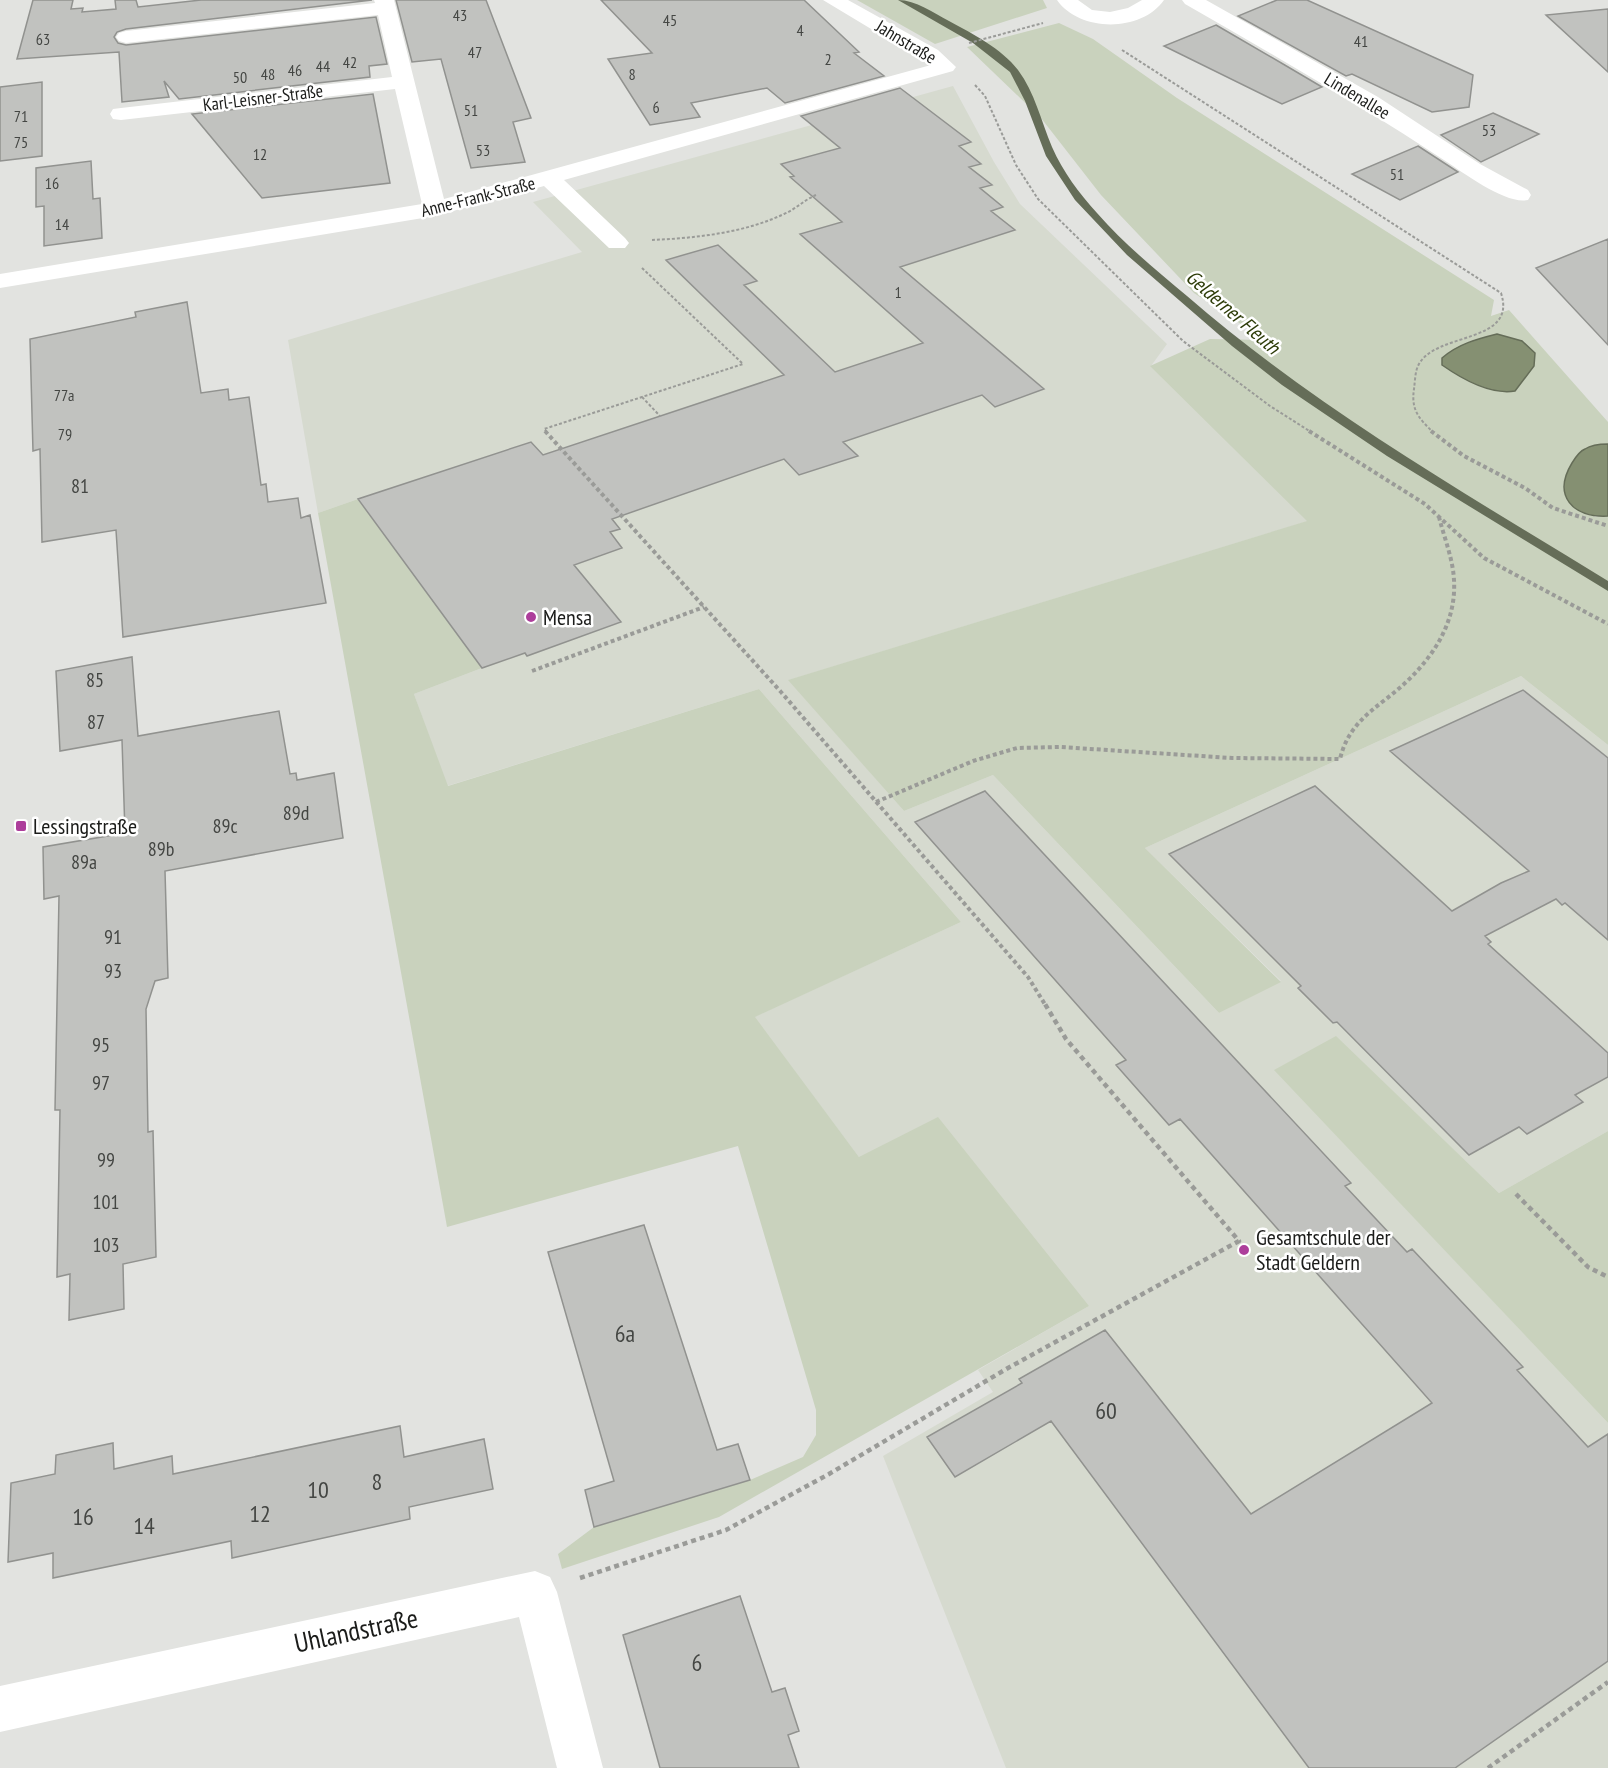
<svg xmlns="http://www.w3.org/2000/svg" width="1608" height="1768" font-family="'PT Sans Narrow',sans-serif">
	<rect width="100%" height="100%" fill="#e2e3e0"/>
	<path fill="#d6dacf" d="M 953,86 L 994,162 L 1020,204 L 1167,344 L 1151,366 L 1308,521 L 789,680 L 904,811 L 993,775 L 1219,1013 L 1281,981 L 1145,848 L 1521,676 L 1608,745 L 1608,1131 L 1499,1193 L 1336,1037 L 1275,1070 L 1608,1423 L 1608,1768 L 1006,1768 L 883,1456 L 993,1392 L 978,1370 L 1089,1306 L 859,1157 L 754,1017 L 961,922 L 759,689 L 447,786 L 414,694 L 482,668 L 358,499 L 318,513 L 288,340 L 582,252 L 533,202 Z"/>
	<path fill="#c9d2bd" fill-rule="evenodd" d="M 857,0 L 1043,0 L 1047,8 L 935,44 Z
		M 1059,23 L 1093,39 L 1177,98 L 1494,300 L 1491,316 L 1509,310 L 1608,422 L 1608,444 C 1585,446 1571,461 1564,482 L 1595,517 L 1608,516 L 1608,745 L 1521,676 L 1145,848 L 1281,982 L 1219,1013 L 993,775 L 904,811 L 788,680 L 1307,521 L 1150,366 L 1210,339 L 1265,340 L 1194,293 L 1101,195 L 1041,118 L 967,47 ZM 1497,334 L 1522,341 L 1535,353 C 1533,375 1519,389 1495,390 C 1483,390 1467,379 1456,374 L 1450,352 L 1473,340 Z
		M 358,499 L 482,668 L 414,694 L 448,786 L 759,689 L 961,922 L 755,1017 L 859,1157 L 938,1117 L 1089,1306 L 719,1517 L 562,1569 L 558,1554 L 594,1527 L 750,1480 L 803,1457 L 816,1435 L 816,1410 L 738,1146 L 447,1227 L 318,513 Z
		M 1336,1036 L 1499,1193 L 1608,1131 L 1608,1423 L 1274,1070 Z"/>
	<path fill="#859072" stroke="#656d58" stroke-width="1.5" d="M 1497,334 L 1522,341 L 1535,353 L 1534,366 L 1515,391 C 1491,395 1462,379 1442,365 L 1442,358 C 1458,344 1477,339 1497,334 Z
		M 1608,444 L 1608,516 C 1573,518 1552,496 1572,463 C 1575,458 1580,451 1585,449 C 1591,445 1601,444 1608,444 Z"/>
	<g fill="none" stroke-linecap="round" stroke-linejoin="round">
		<path fill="#656d58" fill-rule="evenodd" d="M 898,0 C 916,0 933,13 949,21 C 973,34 1001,48 1018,70 C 1035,93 1041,121 1052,147 C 1063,172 1079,193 1097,213 C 1124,244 1156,270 1187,296 C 1316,408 1463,492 1608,581 L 1608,591 L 1387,456 L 1282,385 L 1232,346 L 1127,255 L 1075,200 L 1046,156 L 1025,101 L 1010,72 L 973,43 Z"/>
	</g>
	<path fill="#c1c2bf" stroke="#91928f" stroke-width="1.5" d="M 33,0 L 73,0 L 71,9 L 83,8 L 82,12 L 116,9 L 115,0 L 136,0 L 138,7 L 201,0 L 372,0 L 126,29 L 117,32 L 114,37 L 118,43 L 126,45 L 376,17 L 387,64 L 369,66 L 370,77 L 179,99 L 164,81 L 169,97 L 122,102 L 119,52 L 17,59 Z
		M 396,0 L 486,0 L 531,118 L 513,122 L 525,162 L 471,168 L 441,59 L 412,62 Z
		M 601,0 L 804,0 L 859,52 L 854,53 L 884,76 L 785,103 L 767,88 L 691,103 L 700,117 L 650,125 L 608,59 L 652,53 Z
		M 1277,0 L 1307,0 L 1473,75 L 1469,107 L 1432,112 L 1352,74 L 1346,76 L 1238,16 Z
		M 1608,9 L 1608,72 L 1546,15 Z
		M 1216,25 L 1283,64 L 1322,87 L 1282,104 L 1164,46 Z
		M 42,82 L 42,156 L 0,161 L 0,87 Z
		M 900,88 L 971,142 L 959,146 L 981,164 L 969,167 L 992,185 L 980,188 L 1003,207 L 991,211 L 1015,230 L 900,267 L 1044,389 L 995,407 L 982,395 L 843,442 L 858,456 L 799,475 L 784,459 L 612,519 L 620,529 L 610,532 L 622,548 L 574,565 L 621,622 L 527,656 L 525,653 L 482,668 L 358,499 L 531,442 L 543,455 L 784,375 L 666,260 L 718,245 L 757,281 L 744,285 L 835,372 L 923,343 L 800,234 L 842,222 L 790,177 L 794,176 L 781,164 L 840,148 L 801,116 Z
		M 373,94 L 390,183 L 262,198 L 192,114 Z
		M 1493,113 L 1539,134 L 1481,162 L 1441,135 Z
		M 1418,146 L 1458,172 L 1400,200 L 1352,174 Z
		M 91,161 L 93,199 L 100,198 L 102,238 L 44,246 L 44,206 L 36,207 L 36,168 Z
		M 1608,239 L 1608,345 L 1536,268 Z
		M 187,302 L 201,393 L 228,389 L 229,400 L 249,397 L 261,485 L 266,484 L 268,502 L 298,498 L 301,518 L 310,515 L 326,603 L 123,637 L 116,530 L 42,542 L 40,449 L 33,451 L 30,339 L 136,317 L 135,312 Z
		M 132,657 L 138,736 L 279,711 L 290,774 L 296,773 L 297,780 L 334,773 L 343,838 L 165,871 L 168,978 L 155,981 L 146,1009 L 148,1132 L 153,1131 L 156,1257 L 123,1264 L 124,1309 L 69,1320 L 70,1274 L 57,1277 L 60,1110 L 55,1110 L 59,896 L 44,899 L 43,847 L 125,833 L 122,740 L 60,751 L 56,671 Z
		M 1523,690 L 1608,758 L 1608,940 L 1565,903 L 1562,905 L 1556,899 L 1485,936 L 1491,942 L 1488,944 L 1608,1053 L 1608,1077 L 1575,1095 L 1583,1102 L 1527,1134 L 1519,1127 L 1469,1155 L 1337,1022 L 1333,1023 L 1298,988 L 1301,986 L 1169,854 L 1315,786 L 1452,911 L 1501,883 L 1529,871 L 1390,751 Z
		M 985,791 L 1351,1183 L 1345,1186 L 1407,1252 L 1412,1249 L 1523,1367 L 1517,1370 L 1588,1447 L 1608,1434 L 1608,1661 L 1455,1768 L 1309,1768 L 1051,1421 L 955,1477 L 927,1437 L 1022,1383 L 1019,1379 L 1105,1330 L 1251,1514 L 1432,1403 L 1180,1119 L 1169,1125 L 1116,1065 L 1126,1060 L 915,822 Z
		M 644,1225 L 717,1450 L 738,1444 L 750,1480 L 594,1527 L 585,1490 L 614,1481 L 548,1252 Z
		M 400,1426 L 404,1457 L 484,1439 L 493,1489 L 409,1507 L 410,1519 L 232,1558 L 231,1541 L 53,1578 L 53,1553 L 8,1562 L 11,1483 L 55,1474 L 56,1455 L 113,1443 L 114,1469 L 172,1456 L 173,1474 Z
		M 740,1596 L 772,1692 L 785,1688 L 799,1731 L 788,1735 L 799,1768 L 660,1768 L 623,1635 Z"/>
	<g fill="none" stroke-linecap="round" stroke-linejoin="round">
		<path stroke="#9a9b98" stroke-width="2" stroke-dasharray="3 2" stroke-linecap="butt" d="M 969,43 L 1043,23
			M 1122,50 L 1501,293 C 1518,345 1434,331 1418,366 C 1415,372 1415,382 1414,389 C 1411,409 1418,418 1433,432
			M 975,85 L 985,96 L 1016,165 L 1038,199 L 1183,341 L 1270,406 L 1311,432
			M 652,240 C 696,238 744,233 784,214 C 796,209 804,200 816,195
			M 642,397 L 660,416
			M 547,432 L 544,429 L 743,364 L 641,267"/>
		<path stroke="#9a9b98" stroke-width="4" stroke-dasharray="4 3" stroke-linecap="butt" d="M 545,431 L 781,692 L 1028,977 L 1046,1006
			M 1309,431 L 1425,504 L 1484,558 L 1608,624
			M 1431,431 L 1464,456 L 1525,488 L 1553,508 L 1608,526
			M 532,671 L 704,607
			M 876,802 L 973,761 L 1017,748 L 1060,747 L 1232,758 L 1340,759 C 1347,730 1364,716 1386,699 C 1424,670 1457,630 1454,580 C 1453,559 1444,537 1439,517"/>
		<path stroke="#9a9b98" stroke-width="4.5" stroke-dasharray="5 4" stroke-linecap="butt" d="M 1516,1194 L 1588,1267 L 1608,1277
			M 580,1578 L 726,1530 L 829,1474 L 1008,1368 L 1239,1241 L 1066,1039 L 1045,1004
			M 1488,1768 L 1608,1682"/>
		<path fill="#fff" fill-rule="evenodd" d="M 374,0 L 394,0 L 444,199 L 931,65 L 823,0 L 848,0 L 938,50 L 956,67 L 953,71 L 564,180 L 625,238 L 629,243 L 625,248 L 609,248 L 544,186 L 435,216 L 0,288 L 0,274 L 422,204 L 395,89 L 121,120 L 113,119 L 110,114 L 113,109 L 121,108 L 392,77 L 378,15 L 126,43 L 119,41 L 116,37 L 119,33 L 126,31 L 375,3 Z
			M 1057,0 L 1078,0 L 1092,10 L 1110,12 L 1128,8 L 1142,0 L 1164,0 C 1141,33 1079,32 1057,0 Z
			M 1182,0 L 1206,0 L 1378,97 L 1480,164 L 1528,190 L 1531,195 L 1528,200 C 1507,205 1465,174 1447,162 C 1362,106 1274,55 1185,4 Z
			M 535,1571 L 550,1577 L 557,1592 L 603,1768 L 557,1768 L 519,1617 L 0,1732 L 0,1686 Z"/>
	</g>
	<g fill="#ad3e9b" stroke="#fff" stroke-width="2">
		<circle cx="531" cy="617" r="6"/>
		<rect x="15" y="820" width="12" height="12" rx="3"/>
		<circle cx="1244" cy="1250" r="6"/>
	</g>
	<g text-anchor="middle" stroke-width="5" stroke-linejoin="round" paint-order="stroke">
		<g font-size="16" fill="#444643">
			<text x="460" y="21">43</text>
			<text x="670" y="26">45</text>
			<text x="800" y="36">4</text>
			<text x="43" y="45">63</text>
			<text x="1361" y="47">41</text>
			<text x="475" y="58">47</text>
			<text x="828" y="65">2</text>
			<text x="350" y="68">42</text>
			<text x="323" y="72">44</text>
			<text x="295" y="76">46</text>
			<text x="268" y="80">48</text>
			<text x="632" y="80">8</text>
			<text x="240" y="83">50</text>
			<text x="656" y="113">6</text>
			<text x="471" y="116">51</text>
			<text x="21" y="122">71</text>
			<text x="1489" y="136">53</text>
			<text x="21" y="148">75</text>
			<text x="483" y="156">53</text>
			<text x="260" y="160">12</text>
			<text x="1397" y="180">51</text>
			<text x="52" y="189">16</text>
			<text x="62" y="230">14</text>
			<text x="898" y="298">1</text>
			<text x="64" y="401">77a</text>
			<text x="65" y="440">79</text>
		</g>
		<g font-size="18" fill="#1b1c1a" stroke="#fff">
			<text transform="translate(906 42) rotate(31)" y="6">Jahnstraße</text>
			<text transform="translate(1357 96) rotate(31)" y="6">Lindenallee</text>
			<text transform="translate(263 98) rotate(-7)" y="6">Karl-Leisner-Straße</text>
			<text transform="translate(478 197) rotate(-14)" y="6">Anne-Frank-Straße</text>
		</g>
		<g font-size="20" font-style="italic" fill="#2d3c08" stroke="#fff">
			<text transform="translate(1233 312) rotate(41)" y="7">Gelderner Fleuth</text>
		</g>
		<g font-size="20" fill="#444643">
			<text x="80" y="493">81</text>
			<text x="95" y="687">85</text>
			<text x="96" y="729">87</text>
			<text x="296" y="820">89d</text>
			<text x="225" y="833">89c</text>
			<text x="161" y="856">89b</text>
			<text x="84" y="869">89a</text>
			<text x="113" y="944">91</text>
			<text x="113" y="978">93</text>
			<text x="101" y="1052">95</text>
			<text x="101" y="1090">97</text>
			<text x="106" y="1167">99</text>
			<text x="106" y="1209">101</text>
			<text x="106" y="1252">103</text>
		</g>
		<g font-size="22" fill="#1b1c1a" stroke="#fff" text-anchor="start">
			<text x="543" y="625">Mensa</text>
			<text x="33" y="834">Lessingstraße</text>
			<text x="1256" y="1245">Gesamtschule der<tspan x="1256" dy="25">Stadt Geldern</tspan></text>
		</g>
		<g font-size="24" fill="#444643">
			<text x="625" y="1342">6a</text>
			<text x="1106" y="1419">60</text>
			<text x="377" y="1490">8</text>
			<text x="318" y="1498">10</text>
			<text x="260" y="1522">12</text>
			<text x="83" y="1525">16</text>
			<text x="144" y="1534">14</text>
			<text x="697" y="1671">6</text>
		</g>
		<g font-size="27" fill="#1b1c1a" stroke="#fff">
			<text transform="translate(356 1631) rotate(-12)" y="9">Uhlandstraße</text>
		</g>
	</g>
</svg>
